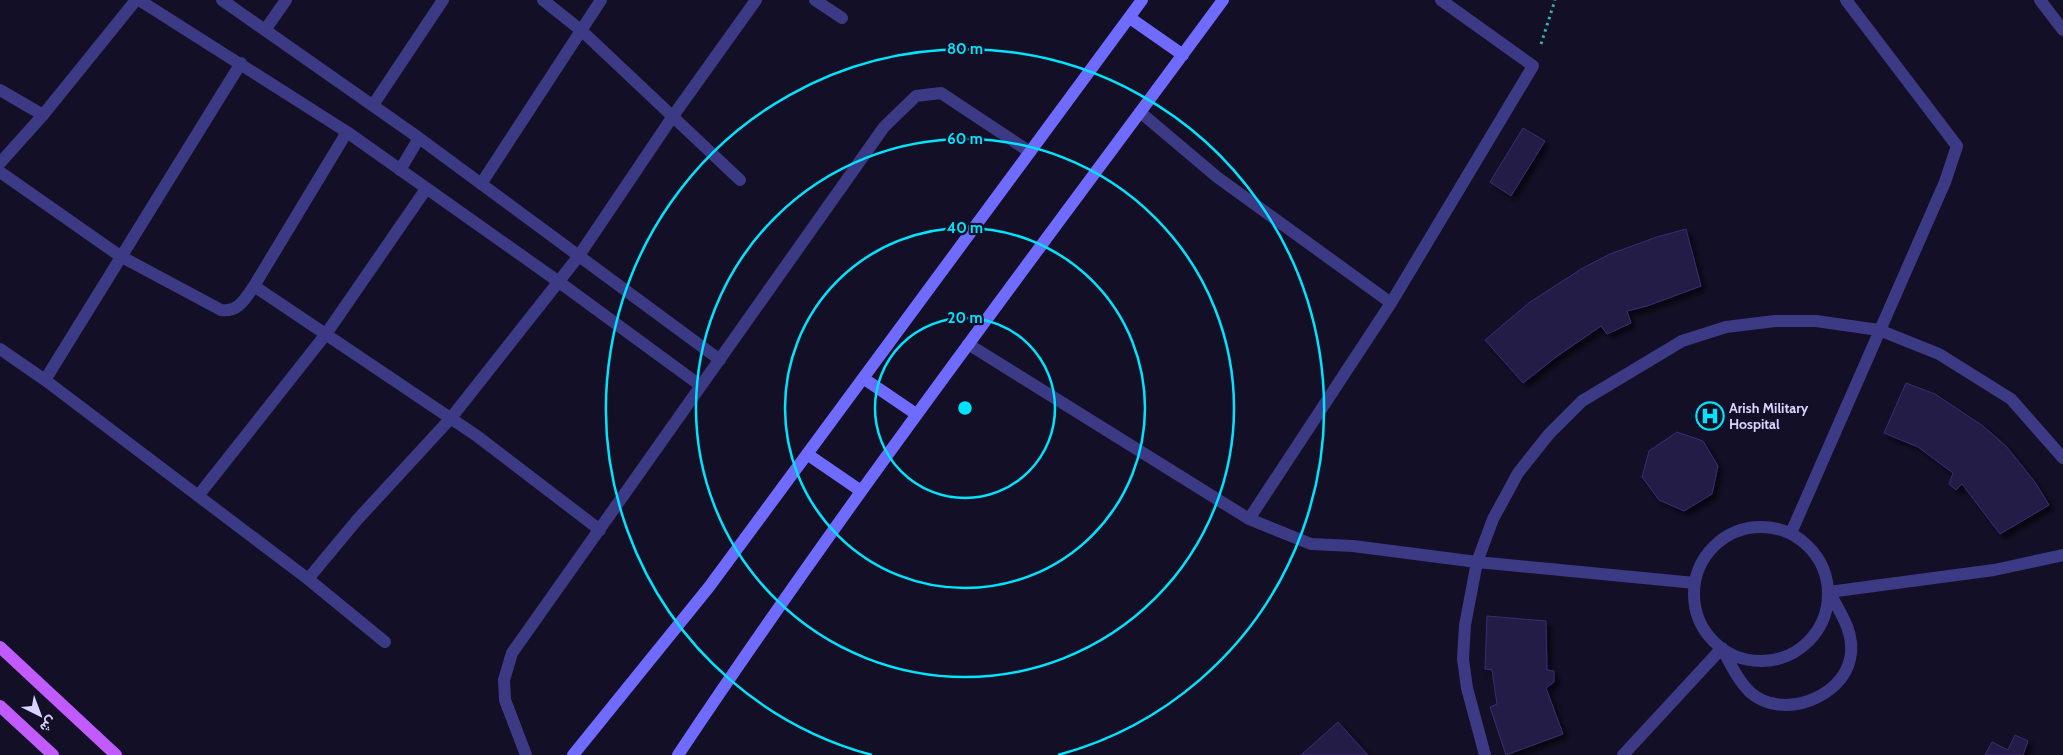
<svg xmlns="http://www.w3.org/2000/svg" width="2063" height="755" font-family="Cabin,Vazirmatn,sans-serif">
	<defs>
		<filter id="shadow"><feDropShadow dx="4.5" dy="4.5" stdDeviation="2.5" flood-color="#0009"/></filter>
	</defs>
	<rect width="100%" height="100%" fill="#130f26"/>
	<path fill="#241b47" stroke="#3b2d73" filter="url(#shadow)" d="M 1523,128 L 1545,141 L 1511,196 L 1490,182 Z
		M 1686,229 L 1701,286 L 1647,306 L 1627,311 L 1631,323 L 1607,334 L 1601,326 L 1556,357 L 1523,383 L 1485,340 L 1530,302 L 1583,268 L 1610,254 L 1657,237 Z
		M 1906,383 L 1935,394 L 1983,426 L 2006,446 L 2035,482 L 2049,505 L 2000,534 L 1962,484 L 1956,490 L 1949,484 L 1953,473 L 1918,447 L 1884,433 Z
		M 1677,432 L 1703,441 L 1718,466 L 1712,494 L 1684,511 L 1659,500 L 1642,477 L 1649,451 Z
		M 1487,616 L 1546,621 L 1547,670 L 1554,671 L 1554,682 L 1546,688 L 1563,734 L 1506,755 L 1490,707 L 1497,704 L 1492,670 L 1485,669 Z
		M 1338,722 L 1368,755 L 1301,755 Z
		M 2015,735 L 2028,741 L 2023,755 L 1985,755 L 1992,742 L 2008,750 Z"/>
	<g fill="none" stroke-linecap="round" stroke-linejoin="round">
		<path stroke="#2fb8b0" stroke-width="3" stroke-dasharray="2.5 4" stroke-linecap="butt" d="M 1541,44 L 1555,0"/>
		<path stroke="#3d3a85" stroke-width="12" d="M 1249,519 L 1311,544 L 1353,546 L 1477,562 L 1695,583
			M1694 594a67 67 0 1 1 134 0a67 67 0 1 1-134 0Z
			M 1791,533 L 1945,182 L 1957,146 L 1846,0
			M 1485,755 L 1467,688 L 1463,659 L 1465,625 L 1477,562 L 1493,519 L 1518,473 L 1549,434 L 1582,401 L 1682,341 L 1726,327 L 1775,321 L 1816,321 L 1879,330 L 1939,354 L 2011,399 L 2063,458
			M 1623,755 L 1722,648 C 1730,663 1738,681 1751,693 C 1782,720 1842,698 1850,659 C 1856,634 1840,612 1829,592 L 1994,570 L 2063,555"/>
		<path stroke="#3d3a85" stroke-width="12" d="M 139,0 L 347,132 L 559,282 L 701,386
			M 222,0 L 419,138 L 720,360
			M 543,0 L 582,31 L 740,180
			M 815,0 L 842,18
			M 2040,0 L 2063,30
			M 265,30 L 286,0
			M 0,90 L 43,115
			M 373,105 L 443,0
			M 1140,112 L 1217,177 L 1391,303
			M 0,163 L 43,115 L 136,0
			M 400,170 L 419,138
			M 0,172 L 120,256 L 221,310 C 239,312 245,299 254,286 L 347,132
			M 481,184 L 601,0
			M 254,286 L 477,436 L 600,530
			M 968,344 L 1249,519 L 1391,303 L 1533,66 L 1441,0
			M 0,349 L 45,380 L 308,579 L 385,642
			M 45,380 L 241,63
			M 198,496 L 326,334 L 426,189
			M 308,579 L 357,520 L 451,418 L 578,257 L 673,116 L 756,0
			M 526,755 L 505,700 L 504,680 L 512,653 L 884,127 L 916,96 L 941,93 L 1030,152"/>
		<path stroke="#6f6bff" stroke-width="12" d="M 1130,18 L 1183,55
			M 863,378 L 916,414
			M 807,454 L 861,491
			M 573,755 L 709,587 L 1142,0
			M 678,755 C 850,497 1039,250 1223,0"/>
		<path stroke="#c25bff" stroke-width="12" d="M 0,647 L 116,755
			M 0,706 L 53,755"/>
	</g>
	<g fill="none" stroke="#00e5ff" stroke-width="2.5">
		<circle cx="965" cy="408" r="90"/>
		<circle cx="965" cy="408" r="180"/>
		<circle cx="965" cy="408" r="269"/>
		<path d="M872 755A359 359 0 1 1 1058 755"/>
	</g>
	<defs>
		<g id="hospital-ring" transform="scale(1.4375)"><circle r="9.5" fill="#130f26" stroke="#00e5ff" stroke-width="1.5"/><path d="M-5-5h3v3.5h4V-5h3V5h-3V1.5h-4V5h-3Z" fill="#00e5ff"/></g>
	</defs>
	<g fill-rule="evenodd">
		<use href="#hospital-ring" x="1710" y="416"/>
	</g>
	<g text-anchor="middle" stroke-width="4.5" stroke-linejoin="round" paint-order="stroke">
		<g font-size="14" font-weight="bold" fill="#d9d4ff" stroke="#130f26" text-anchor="start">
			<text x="1729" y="413">Arish Military<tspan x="1729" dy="16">Hospital</tspan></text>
		</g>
	</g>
	<circle cx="965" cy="408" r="8" fill="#00e5ff" stroke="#130f26" stroke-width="2.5"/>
	<g font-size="15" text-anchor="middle" font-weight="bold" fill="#00e5ff" stroke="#130f26" stroke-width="4.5" stroke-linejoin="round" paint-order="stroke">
		<text x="965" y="54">80 m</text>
		<text x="965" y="144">60 m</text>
		<text x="965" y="233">40 m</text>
		<text x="965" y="323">20 m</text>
	</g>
	<g transform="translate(40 715) rotate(138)" stroke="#130f26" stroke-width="4" paint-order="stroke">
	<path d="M0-4L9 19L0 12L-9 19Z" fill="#d9d4ff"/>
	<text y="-8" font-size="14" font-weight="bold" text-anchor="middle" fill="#d9d4ff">ش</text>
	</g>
</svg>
